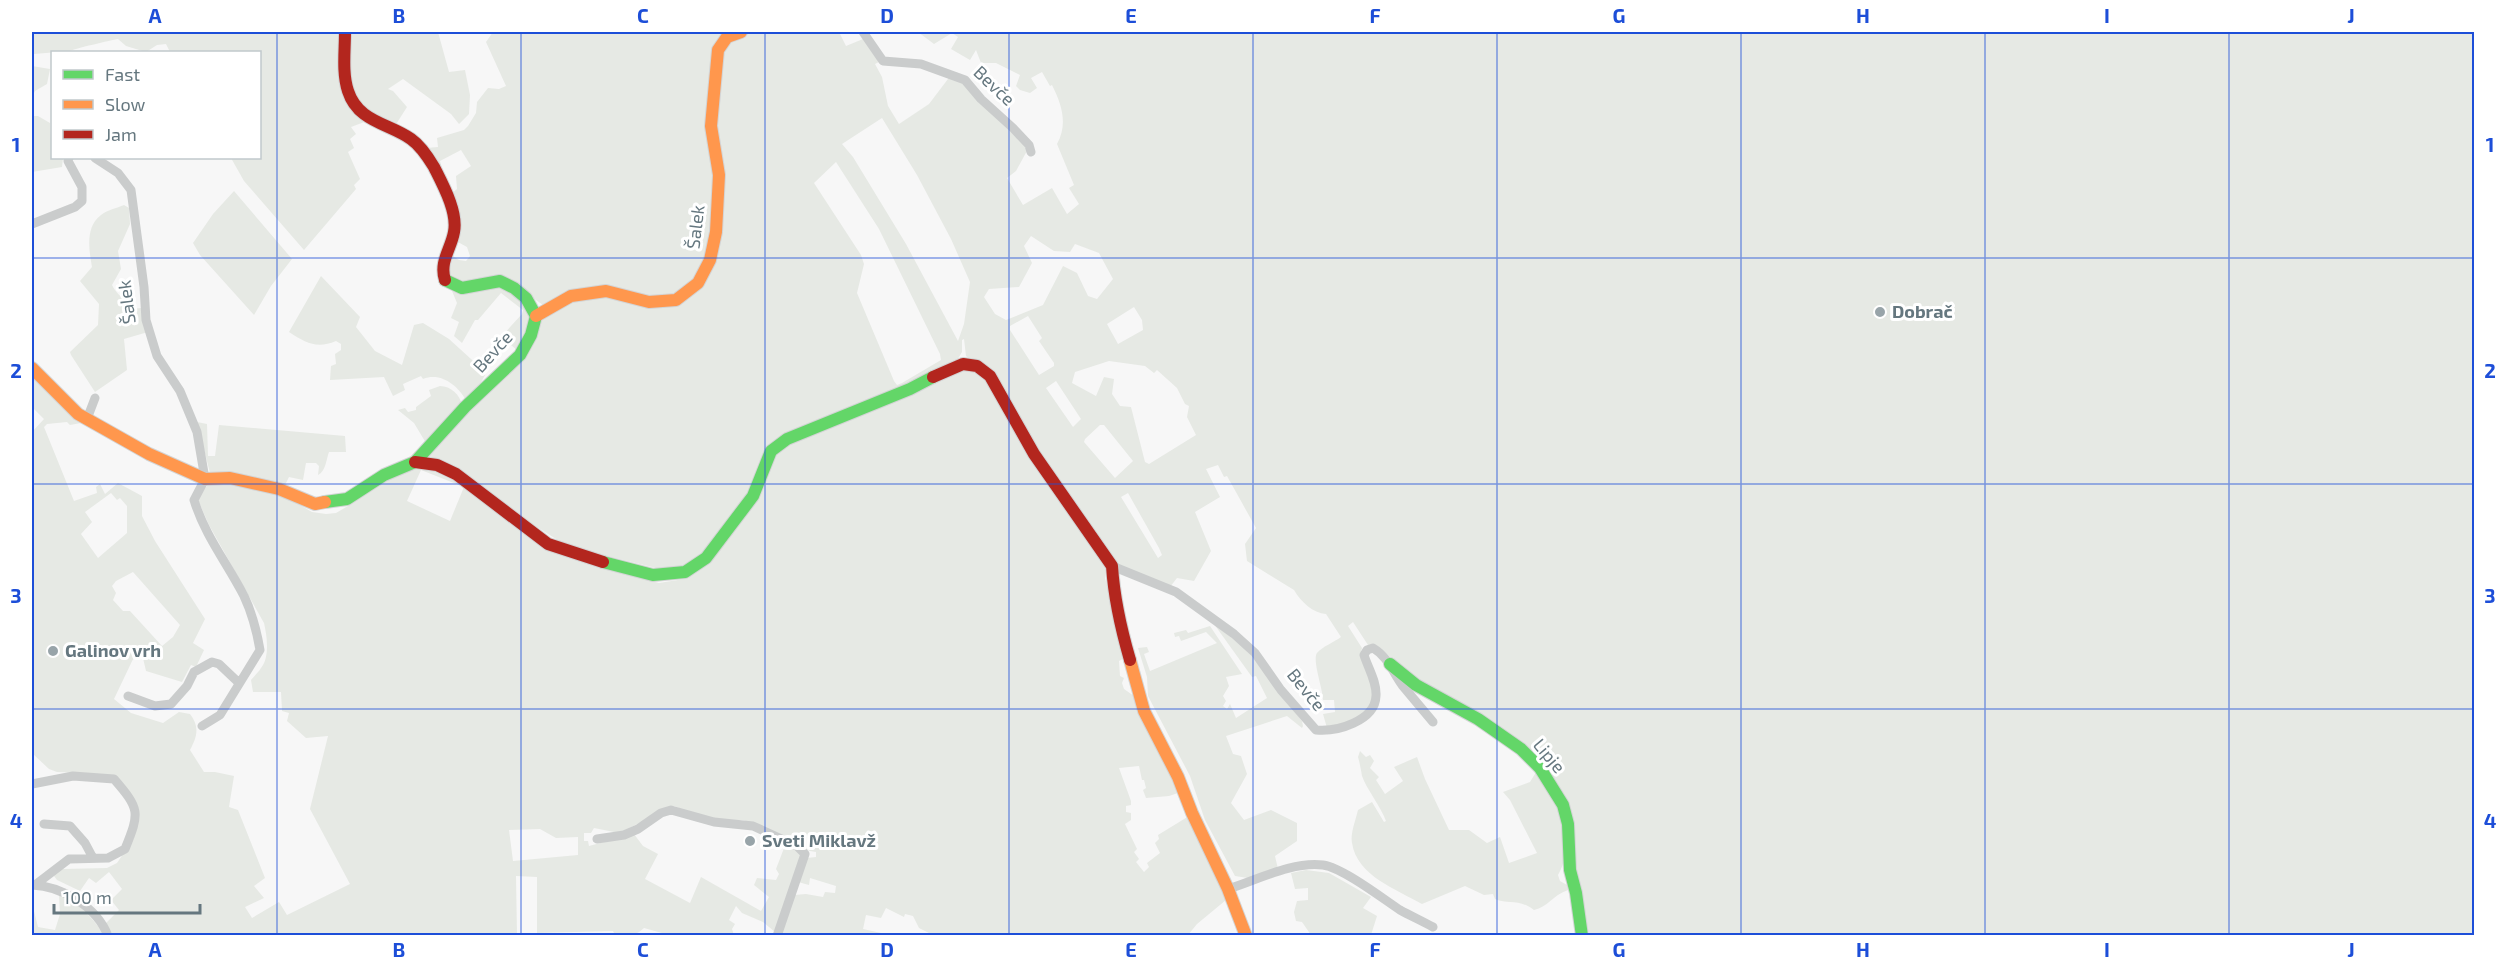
<svg xmlns="http://www.w3.org/2000/svg" width="2506" height="967" font-family="'Exo 2',sans-serif">
	<rect width="100%" height="100%" fill="#f7f7f7"/>
	<path fill="#e6e9e4" fill-rule="evenodd" d="M 32,32 L 343,32 L 344,81 L 367,121 L 351,127 L 356,134 L 350,139 L 354,148 L 348,152 L 360,179 L 354,185 L 356,189 L 304,250 L 244,181 L 231,158 L 260,158 L 260,52 L 170,52 L 166,44 L 157,45 L 146,52 L 126,46 L 118,39 C 112,40 73,49 70,51 L 34,54 L 32,53 Z
		M 347,32 L 438,32 L 449,72 L 465,70 L 470,95 L 469,114 L 459,124 L 451,114 L 403,79 L 388,89 L 393,91 L 407,107 L 393,129 L 362,112 L 349,89 Z
		M 493,32 L 720,32 L 722,40 L 749,32 L 839,32 L 846,46 L 863,39 L 879,62 L 875,64 L 882,77 L 888,106 L 899,124 L 929,104 L 951,75 L 963,82 L 1028,149 L 1016,171 L 1007,178 L 1023,205 L 1052,188 L 1067,214 L 1079,204 L 1069,188 L 1074,185 L 1057,144 C 1068,124 1062,105 1052,85 L 1050,86 L 1042,72 L 1031,78 L 1037,88 L 1030,93 L 1020,90 L 1016,86 L 1020,75 L 996,63 L 981,63 L 976,50 L 970,60 L 951,49 L 958,37 L 952,33 L 934,44 L 918,32 L 2474,32 L 2474,935 L 1589,935 L 1576,868 L 1550,775 L 1398,668 C 1390,656 1382,646 1368,645 L 1353,622 L 1348,626 L 1362,648 L 1361,652 C 1377,699 1384,713 1327,728 L 1323,714 L 1335,712 L 1334,700 L 1323,700 C 1323,689 1312,660 1317,653 C 1322,647 1334,642 1341,637 L 1326,614 C 1313,613 1301,602 1294,590 L 1247,561 L 1245,544 L 1256,528 L 1227,476 L 1224,477 L 1218,465 L 1206,469 L 1220,497 L 1195,512 L 1211,551 L 1194,581 L 1177,578 L 1170,587 L 1119,566 L 1063,493 L 996,380 L 966,356 L 964,339 L 962,340 L 962,352 L 956,362 L 765,451 L 759,464 L 756,483 L 705,553 L 681,570 L 660,569 L 567,546 L 427,457 L 534,337 L 544,314 L 543,305 L 512,283 L 466,285 L 445,273 L 450,254 L 459,260 L 466,261 L 470,256 L 467,247 L 456,241 L 450,195 L 457,189 L 456,176 L 471,166 L 461,150 L 440,161 L 445,179 L 426,148 L 438,147 L 437,138 L 464,130 L 468,126 L 476,113 L 477,102 L 488,88 L 499,89 L 506,86 L 486,42 ZM 882,118 L 917,175 L 951,239 L 970,282 L 964,324 L 958,341 L 906,244 L 853,157 L 842,144 ZM 836,162 L 879,229 L 940,354 L 941,360 L 902,383 L 897,385 L 894,381 L 857,293 L 864,264 L 861,255 L 814,183 ZM 1031,236 L 1054,251 L 1070,252 L 1075,244 L 1099,253 L 1113,279 L 1097,299 L 1088,296 L 1077,273 L 1063,266 L 1043,305 L 1006,320 L 995,314 L 984,297 L 989,289 L 1019,287 L 1032,263 L 1024,246 ZM 1134,307 L 1142,320 L 1143,330 L 1118,344 L 1107,324 ZM 1028,316 L 1042,338 L 1039,341 L 1054,363 L 1054,366 L 1039,375 L 1010,330 L 1010,326 ZM 1109,361 L 1145,366 L 1154,373 L 1157,370 L 1177,388 L 1185,404 L 1189,406 L 1187,417 L 1196,435 L 1149,464 L 1145,462 L 1131,407 L 1120,406 L 1112,394 L 1114,379 L 1104,377 L 1096,396 L 1072,383 L 1075,372 ZM 1056,381 L 1081,419 L 1073,427 L 1046,388 ZM 1100,425 L 1104,425 L 1133,461 L 1115,478 L 1084,442 L 1085,439 ZM 1128,493 L 1159,548 L 1162,555 L 1158,558 L 1121,497 Z
		M 32,66 L 50,69 L 47,84 L 35,91 L 32,97 Z
		M 32,116 L 38,116 L 50,123 L 52,158 L 63,158 L 62,167 L 32,172 Z
		M 234,191 L 292,259 L 271,286 L 254,315 L 200,255 L 193,243 L 213,214 Z
		M 124,205 L 129,208 L 130,224 L 118,251 L 121,269 L 112,285 C 116,294 126,300 132,309 L 141,308 L 148,332 L 124,339 L 127,370 L 95,392 L 71,355 L 70,352 L 98,325 L 99,304 L 80,281 L 92,267 C 89,250 85,227 101,215 C 107,210 117,208 124,205 Z
		M 321,276 L 360,317 L 356,327 L 375,351 L 402,365 L 414,325 L 423,323 L 449,339 L 482,369 L 485,375 L 478,388 L 466,400 C 457,385 441,372 423,379 L 421,376 L 403,384 L 405,390 L 393,396 L 384,377 L 330,380 L 331,366 L 336,364 L 335,354 L 341,350 L 341,344 L 336,341 C 317,349 306,343 289,332 Z
		M 497,284 L 515,293 L 533,317 L 517,350 L 501,337 L 522,314 L 523,310 L 501,293 L 478,320 L 475,320 L 462,343 L 454,336 L 459,322 L 451,318 L 457,303 L 452,291 L 459,292 Z
		M 969,369 L 982,374 L 1106,564 L 1105,578 L 1126,657 L 1119,661 L 1120,676 L 1124,678 L 1122,683 L 1124,689 L 1134,696 L 1141,718 L 1144,718 L 1158,752 L 1172,772 L 1181,792 L 1169,796 L 1146,798 L 1143,790 L 1146,788 L 1144,780 L 1142,780 L 1139,766 L 1119,768 L 1131,801 L 1131,805 L 1126,806 L 1126,812 L 1131,813 L 1131,820 L 1125,824 L 1137,849 L 1134,852 L 1139,859 L 1136,862 L 1144,872 L 1149,867 L 1147,863 L 1160,853 L 1155,843 L 1159,839 L 1158,835 L 1189,816 L 1226,900 L 1197,924 L 1188,935 L 933,935 L 919,928 L 913,916 L 905,914 L 904,917 L 886,908 L 881,918 L 866,915 L 863,929 L 890,935 L 780,935 L 794,895 L 806,894 L 823,897 L 825,892 L 835,893 L 836,886 L 810,878 L 809,885 L 798,882 L 807,858 L 816,857 L 816,852 L 810,851 L 754,823 L 742,820 L 710,820 L 674,806 L 619,833 L 594,828 L 591,833 L 584,833 L 584,841 L 588,841 L 589,846 L 634,834 L 643,846 L 658,854 L 645,879 L 690,903 L 701,877 L 761,911 L 769,897 L 754,885 L 757,878 L 776,880 L 779,874 L 776,869 L 786,843 L 798,850 L 801,858 L 775,932 L 763,922 L 742,913 L 736,906 L 729,920 L 735,924 L 732,929 L 734,935 L 669,935 L 644,928 C 635,937 627,935 615,935 L 613,931 L 537,933 L 537,877 L 516,876 L 517,935 L 113,935 L 105,924 L 119,910 L 111,900 L 122,889 L 109,872 L 96,883 L 89,878 L 80,891 L 57,880 L 54,876 L 57,871 L 63,869 L 107,868 L 117,863 L 134,838 L 130,803 L 112,783 L 89,773 L 57,772 L 49,769 L 32,753 L 32,432 L 44,419 L 32,407 L 32,373 L 81,423 L 70,425 L 67,422 L 47,424 L 44,427 L 74,501 L 97,493 L 96,487 L 100,484 L 105,494 L 118,483 L 142,496 L 142,516 L 155,541 L 205,619 L 193,643 L 204,650 L 196,667 L 191,665 L 182,682 L 146,671 L 143,658 L 134,657 L 114,699 L 131,713 L 163,723 L 179,712 L 190,714 C 200,727 197,737 190,750 L 204,772 L 215,772 L 234,776 L 229,807 L 238,810 L 265,878 L 254,886 L 264,898 L 245,907 L 252,918 L 279,902 L 287,915 L 350,884 L 310,809 L 328,736 L 306,738 L 287,721 L 289,713 L 282,711 L 281,692 L 253,692 L 251,680 C 254,676 258,673 261,668 C 270,657 267,636 264,623 L 209,525 L 198,500 L 204,488 L 215,481 L 276,491 L 312,512 L 326,514 L 336,513 L 348,506 L 384,479 L 421,466 L 442,470 L 511,521 L 616,571 L 659,583 L 684,579 L 707,562 L 751,508 L 762,491 L 777,450 L 932,380 ZM 421,470 L 464,487 L 450,521 L 407,501 ZM 111,493 L 117,500 L 120,498 L 127,506 L 127,533 L 98,558 L 81,534 L 92,522 L 85,512 ZM 133,572 L 180,625 L 173,637 L 162,646 L 130,611 L 123,611 L 113,600 L 116,593 L 112,586 L 116,581 ZM 540,829 L 556,838 L 578,837 L 578,855 L 513,861 L 509,830 Z
		M 440,386 C 451,386 460,395 462,405 L 426,443 L 414,423 L 398,410 L 405,408 L 408,412 L 416,410 L 416,407 L 431,396 L 429,390 Z
		M 197,422 L 207,424 L 208,456 L 215,456 L 219,425 L 345,436 L 346,452 L 329,452 C 326,460 326,471 318,475 L 319,466 L 316,463 L 306,463 L 303,480 L 289,477 L 284,487 L 210,473 Z
		M 1214,624 L 1247,650 L 1302,721 L 1303,726 L 1302,728 L 1287,716 L 1226,736 L 1233,754 L 1241,756 L 1247,774 L 1231,803 L 1244,820 L 1271,810 L 1297,823 L 1297,841 L 1275,856 L 1278,869 L 1248,878 L 1235,876 L 1205,820 L 1190,776 L 1148,696 L 1147,677 L 1138,648 L 1147,647 L 1149,652 L 1144,654 L 1150,671 L 1217,643 L 1206,632 L 1181,641 L 1179,636 L 1175,637 L 1174,633 L 1186,630 L 1188,633 L 1210,626 L 1242,674 L 1226,677 L 1229,686 L 1223,696 L 1226,701 L 1223,706 L 1227,709 L 1230,704 L 1236,718 L 1267,698 L 1256,676 L 1252,677 Z
		M 1360,751 L 1366,757 L 1370,755 L 1374,761 L 1370,768 L 1379,777 L 1376,780 L 1385,794 L 1403,781 L 1394,767 L 1417,757 L 1425,779 L 1449,830 L 1469,830 L 1487,843 L 1500,837 L 1509,863 L 1537,853 L 1510,800 L 1503,792 L 1530,782 L 1538,769 C 1556,801 1579,837 1558,875 L 1560,881 L 1567,885 L 1568,890 C 1553,895 1548,907 1534,910 C 1518,898 1509,905 1495,899 L 1493,894 L 1484,895 L 1465,886 L 1422,904 C 1396,889 1357,876 1352,843 C 1350,834 1356,819 1358,810 L 1372,802 L 1384,822 L 1386,821 C 1381,807 1366,788 1362,776 C 1361,770 1360,764 1358,757 Z
		M 1306,870 L 1329,873 L 1371,897 L 1363,908 L 1377,916 L 1371,935 L 1311,935 L 1302,922 L 1296,921 L 1294,912 L 1297,901 L 1308,900 L 1308,888 L 1295,889 L 1291,873 Z
		M 59,894 C 80,903 91,917 105,935 L 32,935 L 32,903 L 38,927 L 55,930 L 60,914 Z"/>
	<g fill="none" stroke-linecap="round" stroke-linejoin="round">
		<g stroke="#d3d4d5" stroke-width="14">
			<path id="fast" d="M 325,502 L 347,499 L 384,475 L 415,462 L 465,407 L 520,355 L 531,335 L 536,316 L 526,298 L 514,288 L 500,281 L 462,288 L 445,280
				M 603,562 L 653,575 L 685,572 L 706,558 L 753,496 L 771,451 L 787,439 L 910,389 L 933,377
				M 1390,664 L 1416,685 L 1478,719 L 1521,749 L 1540,768 L 1563,805 L 1568,824 L 1570,870 L 1576,893 L 1582,936"/>
		</g>
		<g stroke="#d3d4d5" stroke-width="14">
			<path id="slow" d="M 536,316 L 571,296 L 606,291 L 649,302 L 676,300 L 698,283 L 710,260 L 716,232 L 719,175 L 711,126 L 718,50 L 727,37 L 741,32
				M 32,368 L 78,414 L 149,454 L 205,479 L 230,478 L 279,489 L 315,504 L 325,502
				M 1130,660 L 1144,711 L 1178,777 L 1192,813 L 1228,889 L 1246,936"/>
		</g>
		<g stroke="#d3d4d5" stroke-width="14">
			<path id="jam" d="M 345,32 C 345,51 342,73 348,91 C 358,122 388,123 411,139 C 421,146 428,157 434,167 C 443,185 458,212 454,232 C 451,249 439,262 445,280
				M 933,377 L 963,364 L 977,366 L 990,376 L 1034,454 L 1112,566 C 1114,598 1121,629 1130,660
				M 415,462 L 437,465 L 456,474 L 548,544 L 603,562"/>
		</g>
		<path stroke="#cacccc" stroke-width="9" d="M 863,32 L 883,61 L 921,64 L 965,80 L 981,99 L 1013,128 L 1029,145 L 1031,152
			M 95,158 L 118,173 L 131,190 L 144,287 L 146,320 L 157,356 L 180,391 L 197,432 L 205,479 L 194,500 C 205,536 227,563 244,596 C 252,613 257,632 260,650 L 220,715 L 202,726
			M 32,224 L 75,207 L 82,201 L 82,187 L 68,161 L 69,158
			M 87,419 L 95,398
			M 1112,566 L 1176,592 L 1234,634 L 1255,653 L 1281,690 L 1316,730 C 1337,732 1375,721 1376,696 C 1377,682 1368,668 1364,655 L 1367,650 L 1373,648 C 1388,657 1392,671 1402,685 C 1412,697 1422,709 1433,722
			M 128,696 L 155,706 L 171,704 L 187,686 L 194,672 L 212,662 L 219,664 L 239,683
			M 32,784 L 73,776 L 114,779 C 140,809 140,812 125,849 L 108,858 L 69,859 L 35,885
			M 44,824 L 70,826 L 85,843 L 93,858
			M 597,839 L 624,835 L 638,829 L 661,813 L 671,810 L 714,822 L 753,826 L 797,846 L 805,854 L 777,936
			M 32,885 C 62,886 97,907 108,936
			M 1228,889 C 1257,880 1293,861 1323,865 C 1343,868 1382,898 1400,910 C 1411,916 1422,921 1433,927"/>
		<use href="#fast" stroke="#63d668" stroke-width="12"/>
		<use href="#slow" stroke="#ff974d" stroke-width="12"/>
		<use href="#jam" stroke="#b3261e" stroke-width="12"/>
	</g>
	<path fill="none" stroke="#1d4ed8" stroke-width="1.5" stroke-opacity="0.55" d="M 277,32 L 277,936M 521,32 L 521,936M 765,32 L 765,936M 1009,32 L 1009,936M 1253,32 L 1253,936M 1497,32 L 1497,936M 1741,32 L 1741,936M 1985,32 L 1985,936M 2229,32 L 2229,936M 32,258 L 2474,258M 32,484 L 2474,484M 32,709 L 2474,709"/>
	<g fill="#98a4a9" stroke="#fff" stroke-width="2">
		<circle cx="1880" cy="312" r="6"/>
		<circle cx="53" cy="651" r="6"/>
		<circle cx="750" cy="841" r="6"/>
	</g>
	<g text-anchor="middle" stroke-width="6" stroke-linejoin="round" paint-order="stroke">
		<g font-size="18" fill="#65777f" stroke="#fff">
			<text transform="translate(994 86) rotate(43)" y="6">Bevče</text>
			<text transform="translate(696 227) rotate(-83)" y="6">Šalek</text>
			<text transform="translate(127 302) rotate(-97)" y="6">Šalek</text>
			<text transform="translate(493 352) rotate(-48)" y="6">Bevče</text>
			<text transform="translate(1306 690) rotate(51)" y="6">Bevče</text>
			<text transform="translate(1549 756) rotate(50)" y="6">Lipje</text>
		</g>
		<g font-size="18" font-weight="bold" fill="#65777f" stroke="#fff" text-anchor="start">
			<text x="1892" y="318">Dobrač</text>
			<text x="65" y="657">Galinov vrh</text>
			<text x="762" y="847">Sveti Miklavž</text>
		</g>
	</g>
	<rect width="2506" height="967" fill="none" stroke="#ffffff" stroke-width="66"/>
	<rect x="51" y="51" width="210" height="108" fill="#ffffff" stroke="#c1c9cc" stroke-width="1.5"/>
	<rect x="63" y="70" width="30" height="9" fill="#63d668" stroke="#c1c9cc" stroke-width="1.5"/>
	<text x="105" y="81" font-size="18" fill="#65777f">Fast</text>
	<rect x="63" y="100" width="30" height="9" fill="#ff974d" stroke="#c1c9cc" stroke-width="1.5"/>
	<text x="105" y="111" font-size="18" fill="#65777f">Slow</text>
	<rect x="63" y="130" width="30" height="9" fill="#b3261e" stroke="#c1c9cc" stroke-width="1.5"/>
	<text x="105" y="141" font-size="18" fill="#65777f">Jam</text>
	<path d="M54 904v9h146v-9" fill="none" stroke="#65777f" stroke-width="3"/>
	<text x="63" y="904" font-size="18" fill="#65777f" stroke="#ffffff" stroke-width="4.5" paint-order="stroke">100 m</text>
	<rect x="33" y="33" width="2440" height="901" fill="none" stroke="#1d4ed8" stroke-width="2"/>
	<g font-size="20" text-anchor="middle" font-weight="bold" fill="#1d4ed8">
		<text x="155" y="23">A</text>
		<text x="399" y="23">B</text>
		<text x="643" y="23">C</text>
		<text x="887" y="23">D</text>
		<text x="1131" y="23">E</text>
		<text x="1375" y="23">F</text>
		<text x="1619" y="23">G</text>
		<text x="1863" y="23">H</text>
		<text x="2107" y="23">I</text>
		<text x="2351" y="23">J</text>
		<text x="16" y="152">1</text>
		<text x="2490" y="152">1</text>
		<text x="16" y="378">2</text>
		<text x="2490" y="378">2</text>
		<text x="16" y="603">3</text>
		<text x="2490" y="603">3</text>
		<text x="16" y="828">4</text>
		<text x="2490" y="828">4</text>
		<text x="155" y="957">A</text>
		<text x="399" y="957">B</text>
		<text x="643" y="957">C</text>
		<text x="887" y="957">D</text>
		<text x="1131" y="957">E</text>
		<text x="1375" y="957">F</text>
		<text x="1619" y="957">G</text>
		<text x="1863" y="957">H</text>
		<text x="2107" y="957">I</text>
		<text x="2351" y="957">J</text>
	</g>
</svg>
